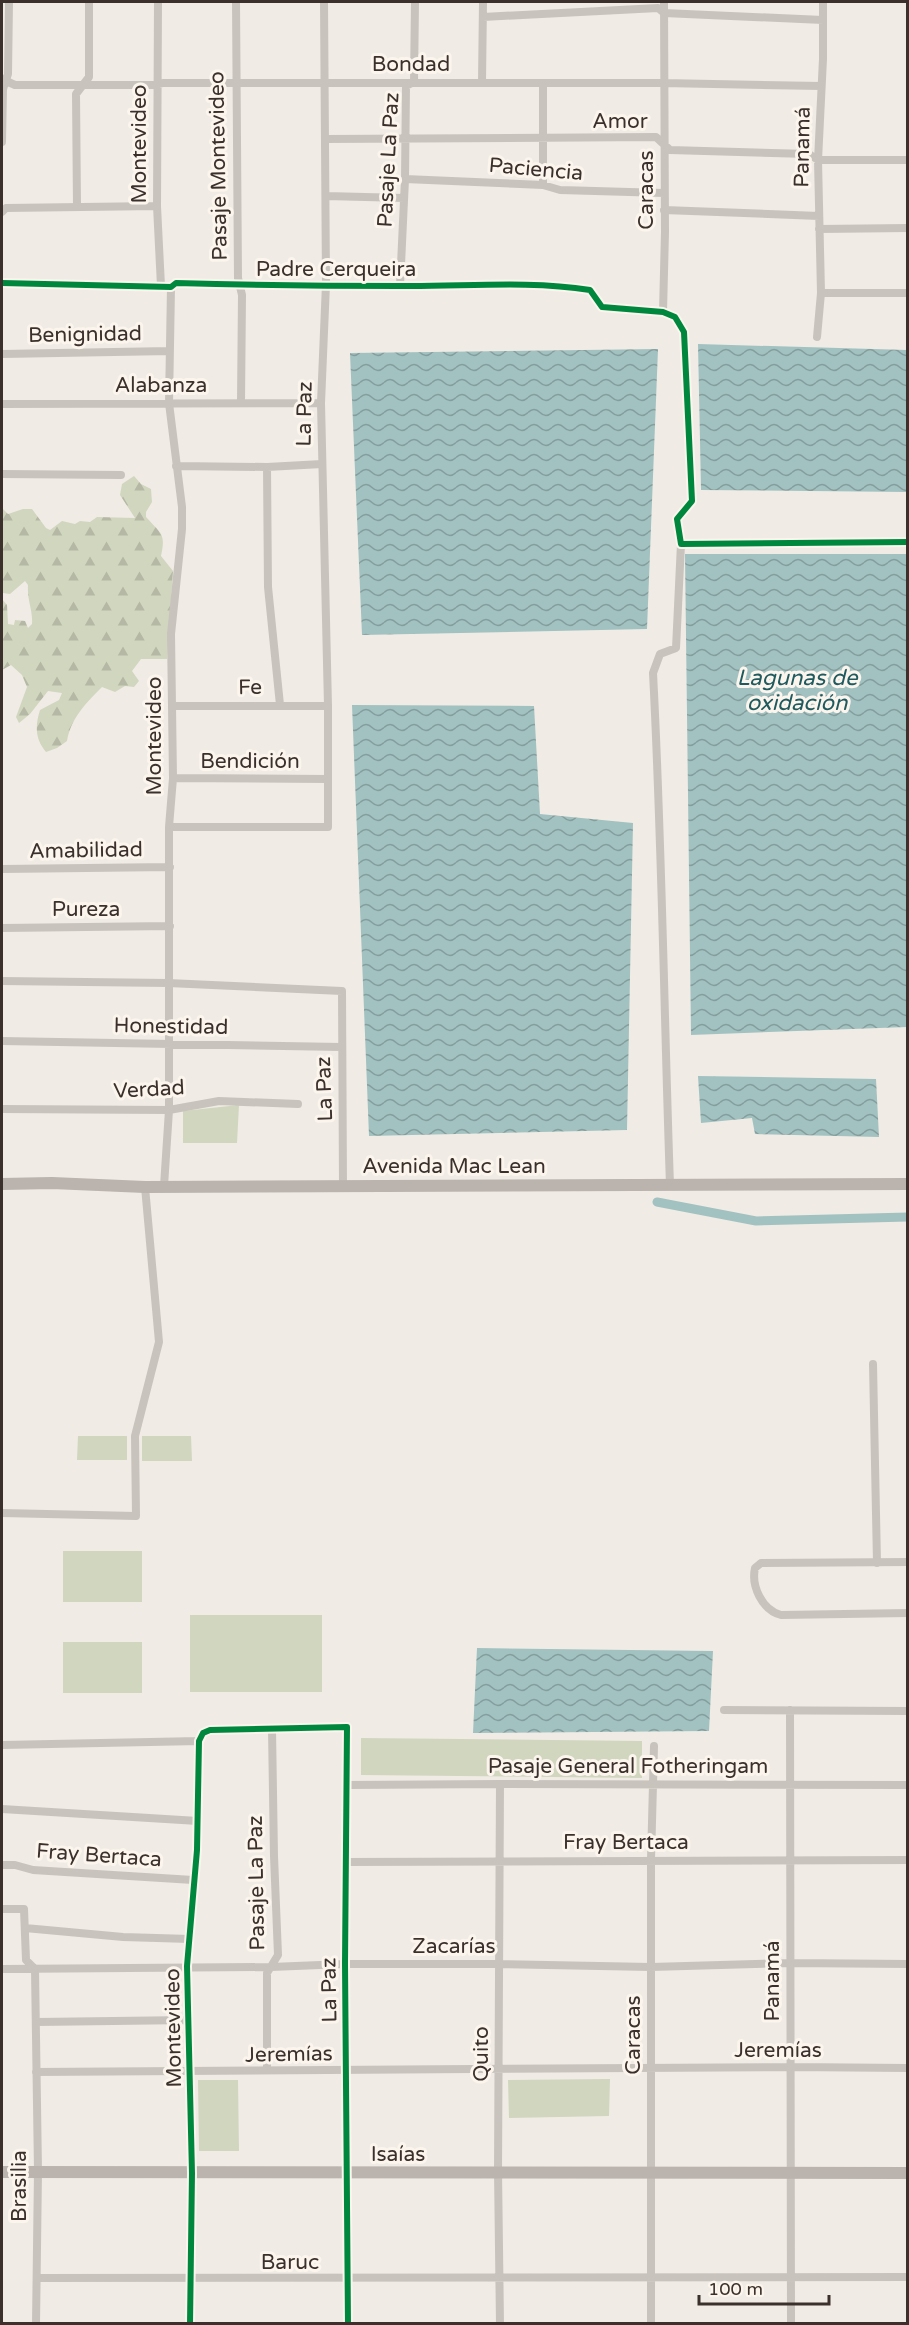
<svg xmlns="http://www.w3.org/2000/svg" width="909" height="2325" font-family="'Varela Round',sans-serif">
	<defs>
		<pattern id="forest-firs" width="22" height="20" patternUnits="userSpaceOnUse" patternTransform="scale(1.5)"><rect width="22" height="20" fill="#d1d6bf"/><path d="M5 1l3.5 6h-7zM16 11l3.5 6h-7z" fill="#b4b8a4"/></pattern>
		<pattern id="water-waves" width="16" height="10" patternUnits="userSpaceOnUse" patternTransform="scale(1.5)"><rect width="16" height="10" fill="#a1c2c1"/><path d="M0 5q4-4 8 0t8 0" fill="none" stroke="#849e9d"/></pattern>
	</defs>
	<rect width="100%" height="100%" fill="#f0ebe5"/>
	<path fill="url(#forest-firs)" fill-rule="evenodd" d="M 134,476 L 141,484 L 151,489 L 152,502 L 146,512 L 146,517 C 161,534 166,533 161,556 L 173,571 L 167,659 L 141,659 L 132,671 L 139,681 L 134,687 L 125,686 L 115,692 L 102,687 C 86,703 71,718 67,741 L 57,748 L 46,752 C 35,739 35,726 40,710 L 59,700 L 62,693 L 48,691 L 30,714 L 19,723 L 16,717 L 27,687 L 22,675 L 11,665 L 2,670 L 2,508 L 8,514 L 23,509 L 32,509 L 46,528 L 50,530 L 62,521 L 75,524 L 80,521 L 90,522 L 97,517 L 135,518 L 120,495 L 122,484 ZM 25,581 L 28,585 C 27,601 33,610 32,624 L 28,628 L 25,621 L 15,620 L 14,625 L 8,624 L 7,605 L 2,599 L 3,593 L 10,594 Z"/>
	<path fill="#d1d6bf" d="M 239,1105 L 237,1143 L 183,1143 L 183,1111 Z
		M 78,1436 L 127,1436 L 127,1460 L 77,1460 Z
		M 142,1436 L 191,1436 L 192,1461 L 142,1461 Z
		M 63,1551 L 142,1551 L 142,1602 L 63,1602 Z
		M 190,1615 L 322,1615 L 322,1692 L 190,1692 Z
		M 63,1642 L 142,1642 L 142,1693 L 63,1693 Z
		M 361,1738 L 642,1741 L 642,1778 L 361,1775 Z
		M 610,2079 L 609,2116 L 509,2118 L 508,2080 Z
		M 198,2080 L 238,2080 L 239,2151 L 199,2151 Z"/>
	<path fill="url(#water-waves)" d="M 698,344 L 907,350 L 907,492 L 701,490 Z
		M 658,349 L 647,629 L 362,635 L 350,353 Z
		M 685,554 L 907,554 L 907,1027 L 691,1035 Z
		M 352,705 L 534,706 L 540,814 L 633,823 L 627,1130 L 369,1136 Z
		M 698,1076 L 876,1079 L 879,1137 L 755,1134 L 752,1118 L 701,1123 Z
		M 477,1648 L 713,1651 L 709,1731 L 473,1733 Z"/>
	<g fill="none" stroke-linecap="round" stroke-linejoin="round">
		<path stroke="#a1c2c1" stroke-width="9" d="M 657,1202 L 756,1221 L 908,1217"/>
		<path stroke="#c9c3be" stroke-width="8" d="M 158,2 L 157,206 L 161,286
			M 236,2 L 238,278 L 242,295 L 241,402
			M 483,17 L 658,8 L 664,13 L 823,20
			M 2,79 L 15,85 L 156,85 L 163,83 L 663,83 L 821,86
			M 482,82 L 483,2
			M 326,139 L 656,137 L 670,150 L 809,154 L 818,160 L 908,160
			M 2,142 L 3,89 L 8,74 L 9,2
			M 405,179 L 543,185 L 560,190 L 664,193
			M 543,185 L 543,83
			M 326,196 L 404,198
			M 77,207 L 76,94 L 89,77 L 89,2
			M 664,210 L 819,216
			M 2,212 L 6,208 L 157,206
			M 819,229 L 908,228
			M 2,283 L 171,287 L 176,283 C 250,285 325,286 399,286 C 462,287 527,280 590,290 L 602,307 L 663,312 L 675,317 L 684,332 L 692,501 L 677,519 L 681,544 L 908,542
			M 400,286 L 405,179 L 406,86 L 414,82 L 415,2
			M 821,293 L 908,293
			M 663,312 L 665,232 L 664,2
			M 817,337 L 821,293 L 818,160 L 823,59 L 823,2
			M 2,354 L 170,351
			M 2,404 L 321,403
			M 176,466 L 267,467 L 322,464
			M 267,467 L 268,587 L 280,705
			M 2,474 L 121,475
			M 173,706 L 328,706
			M 173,778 L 328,779
			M 169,827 L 328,827 L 328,706 L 321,403 L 326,284 L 324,2
			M 2,869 L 170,867
			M 2,928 L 170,926
			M 2,981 L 168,983 L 342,991 L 343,1186
			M 2,1041 L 341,1047
			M 2,1109 L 169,1110 L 219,1101 L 298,1104
			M 670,1185 C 664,1014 662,843 653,673 L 660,654 L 676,648 L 681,544
			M 164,1186 L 169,1110 L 169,827 L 173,778 L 171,634 L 182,529 L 182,507 L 169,403 L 171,287
			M 873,1364 L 877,1563
			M 2,1513 L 136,1516 L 135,1436 L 159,1342 L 145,1187
			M 908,1562 L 761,1563 L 755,1568 C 751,1586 762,1610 781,1615 L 908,1613
			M 724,1710 L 908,1711
			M 790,1710 L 791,2324
			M 2,1745 L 199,1741
			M 500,1784 L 498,2171 L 500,2324
			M 348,1785 L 500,1784 L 908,1785
			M 2,1809 L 198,1821
			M 345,1862 L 908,1860
			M 2,1865 L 15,1865 L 33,1870 L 193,1880
			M 2,1909 L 24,1909 L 26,1960 L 35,1969 L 38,2171 L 36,2324
			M 25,1928 L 123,1937 L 190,1939
			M 2,1969 L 271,1967 L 345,1964 L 498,1964 L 651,1967 L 790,1963 L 908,1964
			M 37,2022 L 189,2020
			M 267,2070 L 267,1973 L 278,1955 L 274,1856 L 272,1729
			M 36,2072 L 791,2067 L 908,2068
			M 37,2278 L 908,2277
			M 190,2324 L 192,2173 L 187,1966 L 197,1850 L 199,1741 L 203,1733 L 210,1730 L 347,1727 L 345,1964 L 348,2324
			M 651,2324 L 651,1860 L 654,1746"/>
		<path stroke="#bab3ae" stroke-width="12" d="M 2,1184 L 52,1183 L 145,1187 L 908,1184
			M 2,2172 L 908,2173"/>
		<g stroke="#fbf5ee" stroke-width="10">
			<path id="cycleway" d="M 2,283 L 171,287 L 176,283 C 250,285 325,286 399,286 C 462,287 527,280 590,290 L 602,307 L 663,312 L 675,317 L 684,332 L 692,501 L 677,519 L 681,544 L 908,542
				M 190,2324 L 192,2173 L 187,1966 L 197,1850 L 199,1741 L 203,1733 L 210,1730 L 347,1727 L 345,1964 L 348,2324"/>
		</g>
		<use href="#cycleway" stroke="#00873e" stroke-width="6"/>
	</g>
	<g text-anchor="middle" stroke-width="6" stroke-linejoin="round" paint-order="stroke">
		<g font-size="21" fill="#3b302b" stroke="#fbf5ee">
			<text x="411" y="71">Bondad</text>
			<text x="620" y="128">Amor</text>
			<text transform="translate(139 144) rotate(-90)" y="7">Montevideo</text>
			<text transform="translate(802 147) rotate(-89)" y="7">Panamá</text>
			<text transform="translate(388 160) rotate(-87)" y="7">Pasaje La Paz</text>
			<text transform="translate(218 166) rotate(-91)" y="7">Pasaje Montevideo</text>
			<text transform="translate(536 169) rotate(5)" y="7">Paciencia</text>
			<text transform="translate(646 190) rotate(-90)" y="7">Caracas</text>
			<text x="336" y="276">Padre Cerqueira</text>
			<text transform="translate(85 334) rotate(-1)" y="7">Benignidad</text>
			<text x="161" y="392">Alabanza</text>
			<text transform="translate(304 414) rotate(-89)" y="7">La Paz</text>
			<text transform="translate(250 687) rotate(-1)" y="7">Fe</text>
			<text transform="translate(154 736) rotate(-90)" y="7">Montevideo</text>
			<text x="250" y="768">Bendición</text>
			<text transform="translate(86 850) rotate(-1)" y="7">Amabilidad</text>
			<text x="86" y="916">Pureza</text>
			<text transform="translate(171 1026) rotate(1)" y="7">Honestidad</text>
			<text transform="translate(149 1089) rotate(-3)" y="7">Verdad</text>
			<text transform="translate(324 1089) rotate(-92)" y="7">La Paz</text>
			<text x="454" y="1173">Avenida Mac Lean</text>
			<text x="628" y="1773">Pasaje General Fotheringam</text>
			<text x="626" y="1849">Fray Bertaca</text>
			<text transform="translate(99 1855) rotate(4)" y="7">Fray Bertaca</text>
			<text transform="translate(256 1883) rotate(-91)" y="7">Pasaje La Paz</text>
			<text x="454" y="1953">Zacarías</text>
			<text transform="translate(772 1981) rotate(-90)" y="7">Panamá</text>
			<text transform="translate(329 1990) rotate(-91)" y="7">La Paz</text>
			<text transform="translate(173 2028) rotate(-91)" y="7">Montevideo</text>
			<text transform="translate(633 2035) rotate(-90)" y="7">Caracas</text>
			<text x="778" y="2057">Jeremías</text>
			<text transform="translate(289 2054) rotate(-1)" y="7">Jeremías</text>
			<text transform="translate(481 2054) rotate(-90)" y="7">Quito</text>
			<text x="398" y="2161">Isaías</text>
			<text transform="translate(19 2186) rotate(-90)" y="7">Brasilia</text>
			<text x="290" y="2269">Baruc</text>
		</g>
		<g font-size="22" font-style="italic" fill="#1f5a5e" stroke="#fbf5ee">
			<text x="797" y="685">Lagunas de<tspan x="797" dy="25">oxidación</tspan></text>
		</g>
	</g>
	<rect width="909" height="2325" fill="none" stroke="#3b302b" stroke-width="6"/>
	<path d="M699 2295v9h130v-9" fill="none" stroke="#3b302b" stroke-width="3"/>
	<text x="708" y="2295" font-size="18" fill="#3b302b" stroke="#fbf5ee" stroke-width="4.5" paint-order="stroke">100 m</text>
</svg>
